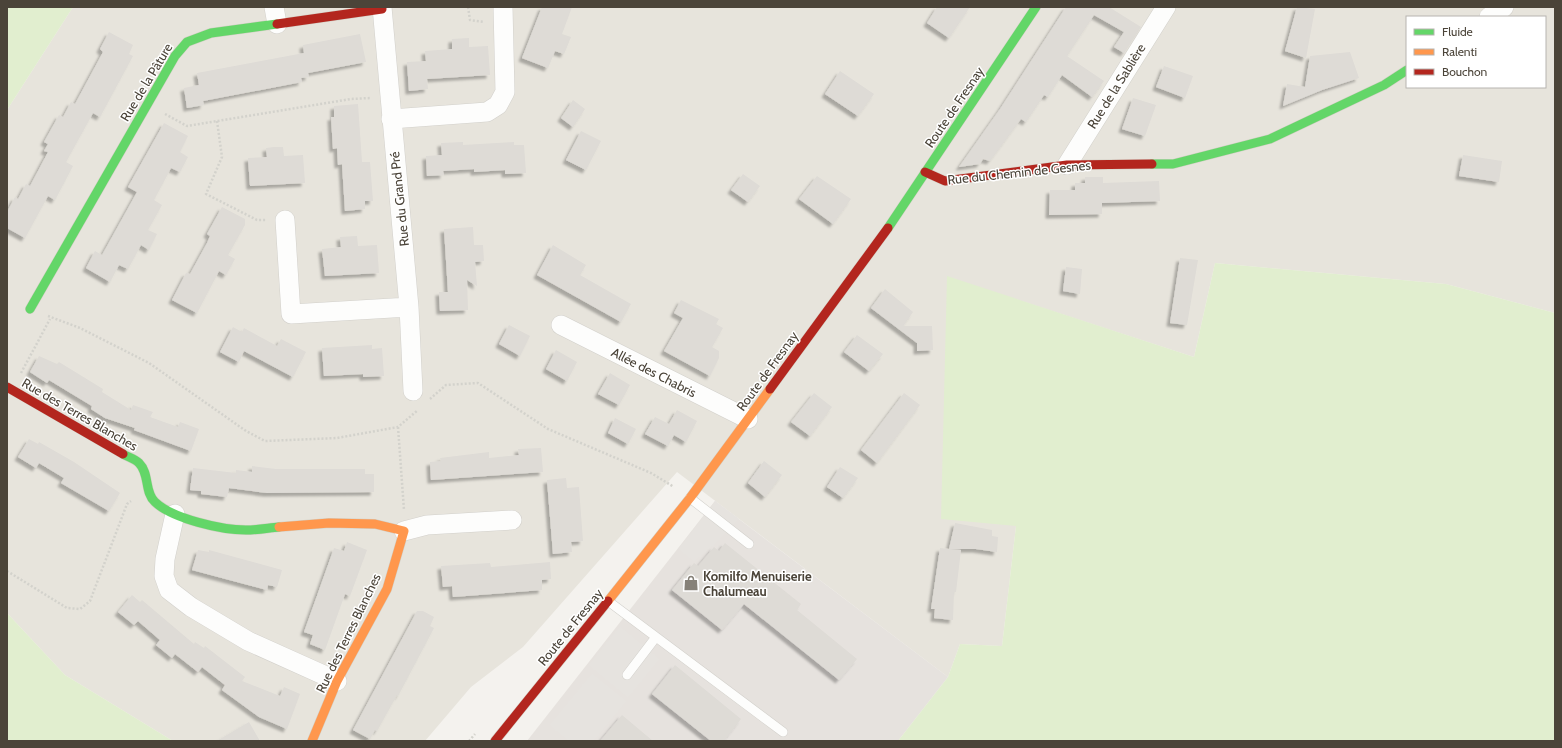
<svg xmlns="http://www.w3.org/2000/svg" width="1562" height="748" font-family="Cabin,sans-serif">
	<defs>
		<filter id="shadow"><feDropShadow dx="-3.5" dy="3.5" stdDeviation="1" flood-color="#0004"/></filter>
	</defs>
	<rect width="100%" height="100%" fill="#f4f2ee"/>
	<path fill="#e7e4dc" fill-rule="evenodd" d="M 73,7 L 1555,7 L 1555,313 L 1446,284 L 1215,263 L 1194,357 L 947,277 L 1016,526 L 1002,646 L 960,644 L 948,677 L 677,472 L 523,647 L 471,687 L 425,741 L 173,741 L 65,675 L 7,613 L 7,110 ZM 1407,17 L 1545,17 L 1545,87 L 1407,87 Z"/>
	<path fill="#e6e2de" d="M 715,501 L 948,677 L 898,741 L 527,741 Z"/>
	<path fill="#e1eecf" d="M 7,7 L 73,7 L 7,110 Z
		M 1215,263 L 1446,284 L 1555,313 L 1555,741 L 898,741 L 948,677 L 960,644 L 1002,646 L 1016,526 L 941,519 L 947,276 L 1194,357 Z
		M 7,613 L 65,675 L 173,741 L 7,741 Z"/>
	<path fill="#e6e3df" d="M 715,501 L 739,519 L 720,540 L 694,562 L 678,549 Z
		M 620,626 L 660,659 L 628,698 L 588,665 Z
		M 592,673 L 627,701 L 594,741 L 568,741 L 549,725 Z"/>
	<path fill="#dedbd6" filter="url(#shadow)" d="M 542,7 L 572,7 L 562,34 L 571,37 L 564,54 L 555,51 L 548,68 L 522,58 Z
		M 937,7 L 970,7 L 949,38 L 927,23 Z
		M 1066,7 L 1109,7 L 1141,27 L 1124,53 L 1114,47 L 1124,32 L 1094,15 L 1067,56 L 1104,81 L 1092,97 L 1062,75 L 1048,97 L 1044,95 L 1026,122 L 1021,119 L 990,161 L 983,159 L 980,164 L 959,167 L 1000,109 Z
		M 1297,7 L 1315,9 L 1306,58 L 1285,51 Z
		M 109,32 L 133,45 L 129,54 L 133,56 L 100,117 L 93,113 L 66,162 L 73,166 L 55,200 L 48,196 L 25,238 L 7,228 L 7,212 L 15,197 L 18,199 L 26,184 L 30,186 L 48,152 L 44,151 L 48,144 L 44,142 L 59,115 L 63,117 L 71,102 L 75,104 L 103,52 L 100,49 Z
		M 360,34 L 366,62 L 308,73 L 309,77 L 301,78 L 302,82 L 203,101 L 204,105 L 187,108 L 184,88 L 199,85 L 197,73 L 304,53 L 303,45 Z
		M 469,38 L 469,47 L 488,46 L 490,75 L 427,79 L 428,89 L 409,91 L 407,62 L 426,61 L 425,51 L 452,49 L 452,39 Z
		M 1350,52 L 1359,78 L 1322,90 L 1283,106 L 1287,84 L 1305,87 L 1310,56 Z
		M 1164,66 L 1193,76 L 1185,98 L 1156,87 Z
		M 840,71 L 874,94 L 858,116 L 825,94 Z
		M 1133,98 L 1156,105 L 1145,136 L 1122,129 Z
		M 573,100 L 585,109 L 573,127 L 561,118 Z
		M 358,104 L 362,162 L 370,162 L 373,201 L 365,201 L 365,209 L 345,211 L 342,164 L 338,165 L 337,148 L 333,149 L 331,117 L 334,117 L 334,106 Z
		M 164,123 L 188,136 L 180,152 L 188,157 L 180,172 L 171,168 L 154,200 L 162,205 L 148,230 L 157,234 L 149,250 L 141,245 L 128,269 L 119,265 L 110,282 L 86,268 L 95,251 L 102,255 L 137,192 L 128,187 Z
		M 581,131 L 601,141 L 586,170 L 566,160 Z
		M 463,142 L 463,145 L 514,142 L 514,145 L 524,145 L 526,173 L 505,174 L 505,170 L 474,172 L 474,169 L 443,171 L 444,175 L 427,176 L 426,156 L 442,155 L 441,143 Z
		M 274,147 L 283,147 L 284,156 L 303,155 L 305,183 L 250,186 L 248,158 L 267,157 L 266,148 Z
		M 1463,155 L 1502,161 L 1499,182 L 1459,176 Z
		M 743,174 L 760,186 L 748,202 L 731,190 Z
		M 817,176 L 851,199 L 833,224 L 799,199 Z
		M 1085,177 L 1103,177 L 1103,183 L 1159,181 L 1160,201 L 1102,203 L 1102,214 L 1049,215 L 1050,190 L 1075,190 L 1075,183 L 1085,183 Z
		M 222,207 L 245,219 L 245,225 L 228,255 L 235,259 L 226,275 L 219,271 L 197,313 L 172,300 L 186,273 L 190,274 L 207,243 L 210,236 L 207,234 Z
		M 473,227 L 474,245 L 483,245 L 484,261 L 475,262 L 477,286 L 467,280 L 468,310 L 440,311 L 439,292 L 448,292 L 444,229 Z
		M 357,236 L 358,246 L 377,245 L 379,273 L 325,276 L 322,249 L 341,247 L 340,237 Z
		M 553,245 L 586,265 L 580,275 L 631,304 L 621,322 L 537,275 Z
		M 1180,258 L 1198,260 L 1187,325 L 1170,323 Z
		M 1066,267 L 1082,269 L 1080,294 L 1063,291 Z
		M 885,289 L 913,312 L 903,326 L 932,326 L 933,350 L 917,351 L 917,343 L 871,308 Z
		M 681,300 L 719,319 L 716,324 L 723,328 L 712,347 L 719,351 L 719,358 L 710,376 L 664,351 L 683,318 L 674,313 Z
		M 509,325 L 530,336 L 520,356 L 499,344 Z
		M 233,327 L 242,332 L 244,328 L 277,346 L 281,339 L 306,352 L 293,377 L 244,351 L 239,362 L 220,352 Z
		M 857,335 L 883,354 L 869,371 L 844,352 Z
		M 372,345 L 372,349 L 382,348 L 384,376 L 363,377 L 363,374 L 324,376 L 322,348 Z
		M 556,350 L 577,362 L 567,381 L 546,369 Z
		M 39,356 L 57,364 L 59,362 L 103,389 L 102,392 L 131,410 L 133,405 L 153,412 L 150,417 L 178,427 L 180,422 L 199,429 L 191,451 L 134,430 L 135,428 L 105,418 L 91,409 L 92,406 L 49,380 L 47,383 L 30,372 Z
		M 610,373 L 630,385 L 619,405 L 598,394 Z
		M 814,393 L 832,407 L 810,436 L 791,422 Z
		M 904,393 L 920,405 L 877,463 L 861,450 Z
		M 677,410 L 697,421 L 686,442 L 674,435 L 668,446 L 645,434 L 655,417 L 669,424 Z
		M 615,418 L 636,429 L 628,444 L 608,433 Z
		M 29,439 L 38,444 L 39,442 L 74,462 L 120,493 L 109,511 L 61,483 L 64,478 L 39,463 L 36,468 L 18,457 Z
		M 541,448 L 543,472 L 431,480 L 430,462 L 441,461 L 440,458 L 489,452 L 489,458 L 519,455 L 518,449 Z
		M 764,461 L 782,475 L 765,497 L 748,483 Z
		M 252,466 L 276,469 L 365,469 L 365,474 L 374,474 L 374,492 L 267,493 L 229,488 L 227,497 L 201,494 L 201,491 L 190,490 L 193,468 L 236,473 L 236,470 L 252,472 Z
		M 840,467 L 858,478 L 843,498 L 827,487 Z
		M 566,478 L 567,488 L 579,487 L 583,541 L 571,542 L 572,552 L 553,554 L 547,480 Z
		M 955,523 L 992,530 L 992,536 L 998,537 L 997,552 L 976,549 L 950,549 L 961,550 L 956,592 L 954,592 L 953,620 L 934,618 L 935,609 L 931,609 L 940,548 L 949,549 Z
		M 347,542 L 367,550 L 350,596 L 345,594 L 325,650 L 310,644 L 313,635 L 304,632 L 334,548 L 344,551 Z
		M 725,543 L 801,604 L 797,610 L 857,659 L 839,680 L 744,604 L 722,630 L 672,590 L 694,563 L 698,566 L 714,547 L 719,551 Z
		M 198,550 L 209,552 L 209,550 L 282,570 L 277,587 L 268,585 L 267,590 L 192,570 Z
		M 550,562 L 551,579 L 542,580 L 542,590 L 453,597 L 452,586 L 443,587 L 441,566 L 490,563 L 491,567 Z
		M 132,595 L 140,602 L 142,600 L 194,644 L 195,642 L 204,648 L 205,646 L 245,677 L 242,681 L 280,696 L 284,687 L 300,694 L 287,729 L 259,717 L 222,690 L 225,685 L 202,667 L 198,672 L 175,654 L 172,658 L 156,645 L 160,640 L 138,621 L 134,625 L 118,612 Z
		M 417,611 L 423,611 L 434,617 L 430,626 L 434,628 L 398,696 L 397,695 L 377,731 L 375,730 L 370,739 L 353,730 Z
		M 675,665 L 741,719 L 724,741 L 711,741 L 652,694 Z
		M 622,715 L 653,741 L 600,741 Z
		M 249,722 L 260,741 L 217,741 Z"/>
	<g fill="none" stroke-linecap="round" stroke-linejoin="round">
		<g stroke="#d2d0cb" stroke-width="10">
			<path id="lane" d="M 690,498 L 749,544
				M 608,601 L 783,732
				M 627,675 L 656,637"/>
		</g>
		<g stroke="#d2d0cb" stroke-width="20">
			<path id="street" d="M 274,7 L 277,24
				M 382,7 L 409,307 L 413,391
				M 1489,17 L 1504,7
				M 391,119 L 487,112 L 498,105 L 505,92 L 503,7
				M 1067,165 L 1166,7
				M 285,220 L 291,314 L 409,307
				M 561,325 L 748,419
				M 175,514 L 165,559 L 164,576 L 169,590 L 191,607 L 248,641 L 337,681
				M 404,531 L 427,525 L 512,520"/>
		</g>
		<g stroke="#d3cfc5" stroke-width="10">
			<path id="fast" d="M 1152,164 L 1173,164 L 1270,139 L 1384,85 L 1407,70
				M 888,228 L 1036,7
				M 30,309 L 175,56 L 187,42 L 211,33 L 277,24
				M 123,454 C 128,457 135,459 139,463 C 150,474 144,492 155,502 C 173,519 222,530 246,530 C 257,530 268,528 279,527"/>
		</g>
		<g stroke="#d3cfc5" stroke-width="10">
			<path id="slow" d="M 279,527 L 329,523 L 375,524 L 404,531 L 387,589 L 337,681 L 312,741
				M 608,601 L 690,498 L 770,389"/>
		</g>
		<g stroke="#d3cfc5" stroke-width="10">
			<path id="jam" d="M 277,24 L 382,9
				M 925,172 L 945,181 L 1067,165 L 1152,164
				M 7,387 L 123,454
				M 770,389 L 888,228
				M 495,741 L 608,601"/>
		</g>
		<path stroke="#d3d2cc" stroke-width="2.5" stroke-dasharray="2 2" stroke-linecap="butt" d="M 468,7 L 470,20 L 484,22
			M 165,114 L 187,126 L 351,99 L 371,98
			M 217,121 L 222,157 L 206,194 L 257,220 L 267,220
			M 48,316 L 80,328 L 149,363 L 246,431 L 265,441 L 337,438 L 398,427 L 418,410
			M 21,373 L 50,319
			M 430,399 L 446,385 L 478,383 L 548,429 L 651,473 L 674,487
			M 398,427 L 404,510
			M 7,571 L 67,608 L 80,609 L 90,601 L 127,504 L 131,501
			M 469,741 L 475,734"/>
		<use href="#lane" stroke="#fdfdfc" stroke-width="9"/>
		<use href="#street" stroke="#fdfdfc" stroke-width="19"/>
		<use href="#fast" stroke="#63d668" stroke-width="9"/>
		<use href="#slow" stroke="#ff974d" stroke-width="9"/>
		<use href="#jam" stroke="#b3261e" stroke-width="9"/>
	</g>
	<defs>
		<g id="shop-bare" transform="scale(1.2)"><path d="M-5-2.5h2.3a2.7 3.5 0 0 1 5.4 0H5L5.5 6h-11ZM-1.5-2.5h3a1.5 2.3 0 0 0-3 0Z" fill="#868178" stroke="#fff" stroke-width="2.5" paint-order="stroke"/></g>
	</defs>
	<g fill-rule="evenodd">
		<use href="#shop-bare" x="691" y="583"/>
	</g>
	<g text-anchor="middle" stroke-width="3" stroke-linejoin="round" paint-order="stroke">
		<g font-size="13" fill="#4b4439" stroke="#fff">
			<text transform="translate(146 82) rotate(-59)" y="5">Rue de la Pâture</text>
			<text transform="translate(1116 86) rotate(-58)" y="5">Rue de la Sablière</text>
			<text transform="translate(954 107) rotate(-56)" y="5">Route de Fresnay</text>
			<text transform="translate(1019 172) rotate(-6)" y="5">Rue du Chemin de Gesnes</text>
			<text transform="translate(399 199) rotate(-96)" y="5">Rue du Grand Pré</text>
			<text transform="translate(767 371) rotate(-54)" y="5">Route de Fresnay</text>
			<text transform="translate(654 372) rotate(27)" y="5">Allée des Chabris</text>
			<text transform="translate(80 414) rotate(30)" y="5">Rue des Terres Blanches</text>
			<text transform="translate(570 627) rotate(-51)" y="5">Route de Fresnay</text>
			<text transform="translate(348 633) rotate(-64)" y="5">Rue des Terres Blanches</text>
		</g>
		<g font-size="13" font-weight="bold" fill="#4b4439" stroke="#fff" text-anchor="start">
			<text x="703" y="581">Komilfo Menuiserie<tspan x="703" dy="15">Chalumeau</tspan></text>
		</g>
	</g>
	<rect width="1562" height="748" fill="none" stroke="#4b4439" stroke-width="16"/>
	<rect x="1406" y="16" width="140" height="72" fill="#ffffff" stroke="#b7b4b0"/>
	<rect x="1414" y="29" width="20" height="6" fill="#63d668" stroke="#b7b4b0"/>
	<text x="1442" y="36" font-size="12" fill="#4b4439">Fluide</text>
	<rect x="1414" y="49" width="20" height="6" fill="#ff974d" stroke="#b7b4b0"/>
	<text x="1442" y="56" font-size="12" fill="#4b4439">Ralenti</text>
	<rect x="1414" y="69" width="20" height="6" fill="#b3261e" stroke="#b7b4b0"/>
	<text x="1442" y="76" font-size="12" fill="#4b4439">Bouchon</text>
</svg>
